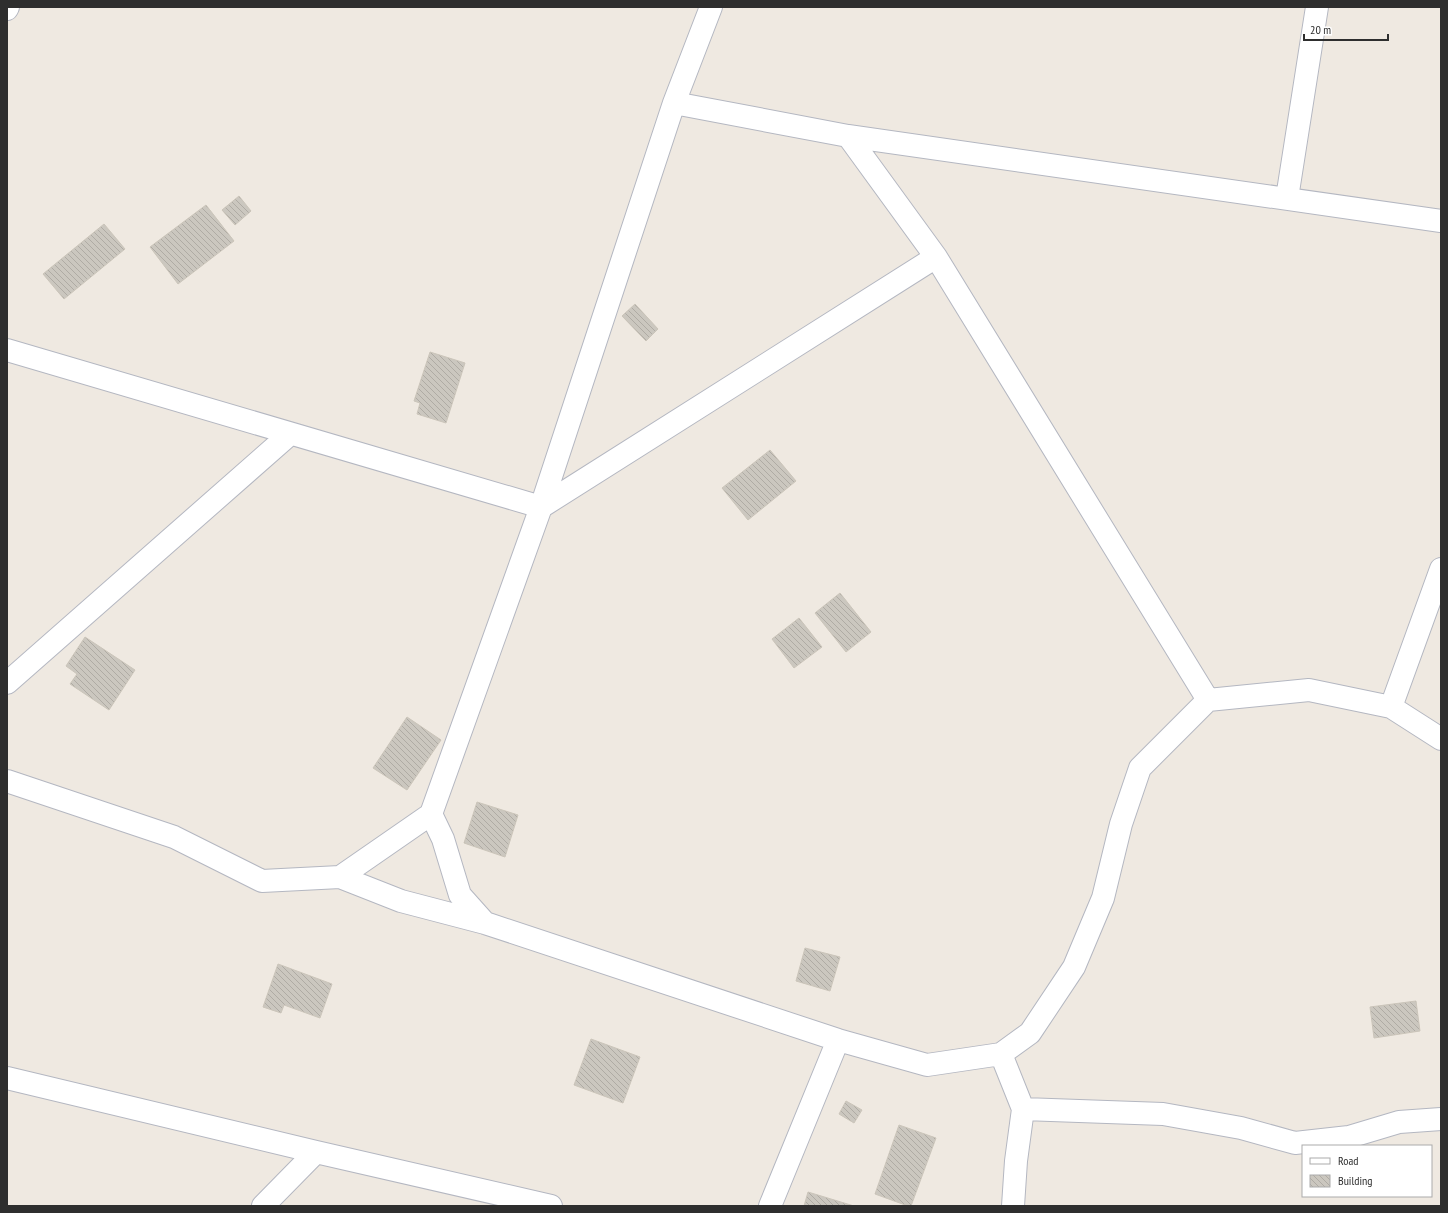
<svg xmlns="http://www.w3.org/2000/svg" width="1448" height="1213" font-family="'PT Sans Narrow',sans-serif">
	<defs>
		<pattern id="building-back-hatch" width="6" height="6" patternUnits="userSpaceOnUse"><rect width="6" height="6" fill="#cbc7bf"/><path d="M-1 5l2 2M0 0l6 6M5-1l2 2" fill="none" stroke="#afaba4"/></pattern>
	</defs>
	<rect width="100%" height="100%" fill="#efe9e1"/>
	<path fill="url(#building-back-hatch)" stroke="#cbc5ba" d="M 239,196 L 251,211 L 235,225 L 222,210 Z
		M 206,205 L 234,241 L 178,284 L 150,247 Z
		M 104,224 L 125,249 L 64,299 L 43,274 Z
		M 635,304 L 658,329 L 646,341 L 622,316 Z
		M 430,352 L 465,363 L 446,423 L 417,414 L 420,403 L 414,401 Z
		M 770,450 L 796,481 L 748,520 L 722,488 Z
		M 840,593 L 871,632 L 846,652 L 815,613 Z
		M 799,618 L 822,647 L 794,668 L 772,639 Z
		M 85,637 L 135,670 L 109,710 L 70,684 L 77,674 L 66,666 Z
		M 407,717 L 441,740 L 407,790 L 373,768 Z
		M 477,802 L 518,815 L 505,857 L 464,843 Z
		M 805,948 L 840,957 L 830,991 L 796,981 Z
		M 278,964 L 332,984 L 320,1018 L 284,1005 L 281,1013 L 263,1007 Z
		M 1416,1001 L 1420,1031 L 1374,1038 L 1370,1007 Z
		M 591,1039 L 640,1057 L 623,1103 L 574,1085 Z
		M 846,1101 L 862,1110 L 854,1123 L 839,1114 Z
		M 899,1125 L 936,1138 L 911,1206 L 908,1206 L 875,1194 Z
		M 808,1192 L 854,1206 L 804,1206 Z"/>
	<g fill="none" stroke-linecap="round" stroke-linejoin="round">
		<g stroke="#b4b7c1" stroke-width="24">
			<path id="minor" d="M 7,9 L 8,7
				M 674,103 L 848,136 L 1441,221
				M 848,136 L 936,257 L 1208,700
				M 1287,198 L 1317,7
				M 7,350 L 541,507 L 936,257
				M 7,683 L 290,434
				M 1391,707 L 1441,569
				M 7,781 L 174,837 L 262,881 L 340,877 L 401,901 L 485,923 L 838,1040 L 927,1065 L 1001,1054 L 1030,1033 L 1074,967 L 1103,898 L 1121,824 L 1140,768 L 1208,700 L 1309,690 L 1391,707 L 1441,739
				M 431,814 L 443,839 L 460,895 L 485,923
				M 340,877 L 431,814 L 541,507 L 674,103 L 711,7
				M 1001,1054 L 1023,1109 L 1016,1161 L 1013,1206
				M 7,1078 L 316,1152 L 551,1206
				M 1023,1109 L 1163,1114 L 1241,1128 L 1295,1143 L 1349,1137 L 1399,1122 L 1441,1119
				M 263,1206 L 316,1152
				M 770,1206 L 838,1040"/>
		</g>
		<use href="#minor" stroke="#fff" stroke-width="22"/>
	</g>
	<rect width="1448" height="1213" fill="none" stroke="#2e2e2e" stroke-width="16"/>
	<rect x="1302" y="1145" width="130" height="52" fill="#ffffff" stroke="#ababab"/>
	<rect x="1310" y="1158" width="20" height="6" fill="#ffffff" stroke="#ababab"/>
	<text x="1338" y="1165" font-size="12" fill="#2e2e2e">Road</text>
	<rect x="1310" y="1175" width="20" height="12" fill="url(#building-back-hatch)" stroke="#ababab"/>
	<text x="1338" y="1185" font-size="12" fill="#2e2e2e">Building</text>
	<path d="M1304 34v6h84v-6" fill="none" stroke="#2e2e2e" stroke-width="2"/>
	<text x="1310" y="34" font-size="12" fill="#2e2e2e" stroke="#ffffff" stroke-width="3" paint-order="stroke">20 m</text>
</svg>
